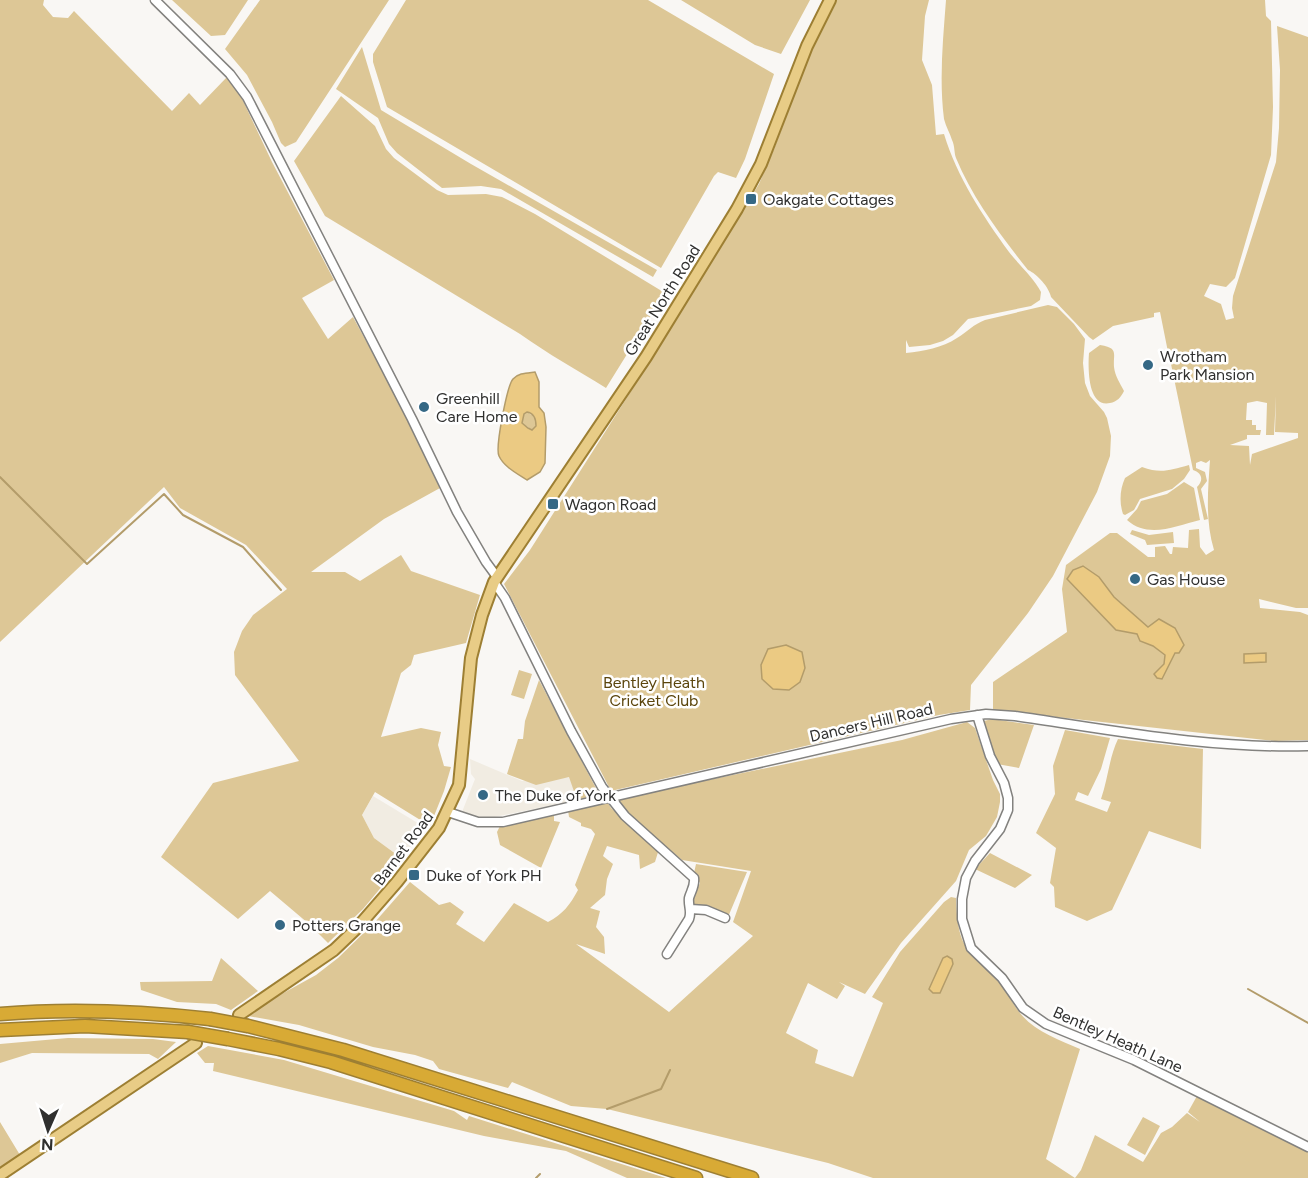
<svg xmlns="http://www.w3.org/2000/svg" width="1308" height="1178" font-family="Figtree,sans-serif">
	<rect width="100%" height="100%" fill="#f9f7f4"/>
	<path fill="#f1ece2" d="M 470,759 L 522,781 L 570,777 L 577,800 L 485,819 L 462,812 L 475,779 L 471,774 Z
		M 373,796 L 421,825 L 404,860 L 374,838 L 362,815 Z"/>
	<path fill="#ddc796" fill-rule="evenodd" d="M 0,0 L 44,0 L 43,5 L 53,17 L 68,18 L 74,11 L 172,111 L 189,93 L 200,105 L 227,77 L 237,88 L 272,162 L 334,280 L 302,298 L 328,339 L 353,317 L 396,396 L 440,488 L 384,519 L 311,572 L 345,572 L 360,581 L 401,555 L 411,571 L 480,595 L 466,643 L 414,655 L 411,665 L 401,673 L 381,737 L 421,728 L 441,732 L 438,745 L 444,766 L 451,767 L 444,791 L 430,826 L 375,792 L 362,815 L 374,838 L 404,860 L 363,909 L 328,943 L 309,924 L 270,891 L 238,919 L 161,857 L 213,783 L 299,761 L 235,675 L 234,652 L 242,631 L 253,615 L 287,589 L 246,545 L 180,508 L 164,487 L 0,642 Z
		M 172,0 L 248,0 L 225,35 L 211,36 Z
		M 260,0 L 389,0 L 296,142 L 285,147 L 281,143 L 272,122 L 247,75 L 225,49 Z
		M 406,0 L 648,0 L 774,74 L 745,159 L 736,178 L 718,172 L 714,176 L 661,268 L 387,107 L 373,62 L 373,54 Z
		M 681,0 L 810,0 L 781,54 L 755,45 Z
		M 834,0 L 929,0 L 925,16 L 922,60 L 932,85 L 936,135 L 944,134 C 957,177 983,216 1009,252 C 1019,265 1034,278 1041,292 L 1040,300 L 1031,306 L 968,319 L 953,335 L 943,341 L 930,345 L 909,347 L 906,340 L 906,353 C 924,351 942,348 957,338 C 967,332 974,324 985,320 L 1048,305 L 1057,307 L 1074,324 L 1085,339 L 1083,363 L 1085,383 L 1090,396 L 1104,412 L 1107,418 L 1111,436 L 1110,456 L 1097,492 L 1053,576 L 1028,613 L 971,685 L 970,710 L 939,715 L 611,791 L 504,584 L 530,550 L 675,322 L 759,184 L 774,149 L 812,48 Z
		M 946,0 L 1265,0 L 1266,16 L 1271,21 L 1273,107 L 1271,155 L 1235,278 L 1226,287 L 1210,284 L 1204,296 L 1221,304 L 1226,320 L 1234,318 L 1232,308 L 1233,296 L 1276,162 L 1279,128 L 1280,70 L 1277,26 L 1308,37 L 1308,608 L 1296,608 L 1259,599 L 1260,608 L 1300,612 L 1308,615 L 1308,740 L 1275,741 L 993,710 L 993,682 L 1067,632 L 1062,589 L 1066,565 L 1110,533 L 1117,533 L 1148,557 L 1155,557 L 1155,547 L 1165,546 L 1170,554 L 1172,554 L 1173,547 L 1188,548 L 1189,530 L 1199,529 L 1200,547 L 1206,555 L 1214,550 C 1205,520 1208,490 1210,460 L 1206,463 L 1201,461 L 1196,463 L 1196,468 L 1205,472 L 1207,481 L 1201,489 L 1208,519 L 1204,520 L 1197,487 C 1204,480 1202,473 1193,470 L 1171,364 L 1176,363 L 1175,357 L 1169,357 L 1160,312 L 1154,313 L 1154,317 L 1113,326 L 1093,340 L 1089,337 L 1051,297 C 1049,287 1037,274 1028,270 C 1001,236 973,199 956,158 C 954,153 955,146 952,140 C 950,133 946,127 944,119 C 939,80 943,40 946,0 ZM 1276,396 L 1275,432 L 1298,433 L 1298,438 L 1252,454 L 1250,465 L 1249,446 L 1230,445 L 1247,439 L 1247,435 L 1260,435 L 1261,430 L 1256,430 L 1256,425 L 1252,425 L 1252,420 L 1246,420 L 1247,403 L 1257,401 L 1267,403 L 1266,435 L 1274,435 Z
		M 362,47 L 381,110 L 471,164 L 657,270 L 653,277 L 501,189 L 481,186 L 442,188 L 397,153 L 389,144 L 378,118 L 336,89 Z
		M 341,96 L 375,126 L 386,149 L 394,158 L 437,190 L 448,195 L 486,194 L 502,197 L 535,214 L 665,293 L 606,388 C 577,370 548,354 520,334 L 325,216 L 294,161 Z
		M 1100,345 C 1119,348 1113,353 1114,367 C 1115,376 1120,383 1124,391 C 1121,397 1117,402 1110,403 C 1087,408 1088,366 1089,353 Z
		M 527,412 L 535,417 L 536,426 L 532,430 L 522,423 L 524,414 Z
		M 1189,465 L 1190,470 L 1184,479 L 1172,489 L 1140,499 L 1134,510 L 1125,515 L 1123,514 C 1119,502 1120,489 1125,478 L 1142,467 C 1161,474 1170,470 1189,465 Z
		M 1184,482 L 1194,488 L 1200,520 C 1176,526 1148,539 1127,520 L 1137,509 L 1141,501 L 1167,494 Z
		M 1132,530 L 1149,535 L 1173,532 L 1174,543 L 1147,545 L 1145,540 L 1130,534 Z
		M 519,670 L 532,674 L 524,699 L 511,695 Z
		M 539,680 L 599,794 L 577,800 L 569,777 L 536,785 L 507,774 L 518,739 L 523,739 L 525,721 Z
		M 992,719 L 1034,725 L 1019,768 L 997,764 L 984,728 L 984,721 Z
		M 967,722 L 975,728 L 993,780 L 1000,794 L 1000,802 L 997,817 L 986,836 L 969,850 L 956,881 L 901,943 L 865,994 L 839,982 L 845,986 L 837,999 L 808,983 L 786,1033 L 818,1050 L 815,1063 L 853,1077 L 883,1003 L 872,997 L 900,952 L 944,902 L 951,897 L 956,898 C 958,950 966,947 999,982 C 1007,991 1012,1003 1020,1013 C 1034,1031 1059,1040 1080,1049 L 1046,1159 L 1075,1178 L 1081,1170 L 1095,1135 L 1143,1162 L 1161,1133 L 1172,1127 L 1187,1113 L 1200,1122 L 1188,1112 L 1197,1096 L 1308,1151 L 1308,1178 L 873,1178 L 828,1163 L 607,1109 L 571,1106 L 512,1082 L 508,1088 L 439,1069 L 433,1061 L 415,1055 L 373,1047 L 299,1025 L 248,1016 L 278,996 L 316,975 L 338,958 L 375,922 L 410,882 L 439,905 L 450,902 L 464,912 L 456,924 L 484,942 L 514,903 L 548,922 C 563,914 570,905 578,890 L 575,885 L 595,834 L 591,829 L 581,826 L 581,823 L 569,817 L 568,810 L 607,801 L 611,808 L 659,849 L 655,862 L 640,869 L 639,855 L 607,846 L 603,856 L 613,864 L 607,879 L 605,895 L 590,908 L 600,911 L 596,927 L 604,937 L 605,954 L 576,944 L 669,1012 L 753,936 L 733,922 L 751,871 L 682,860 L 621,808 L 617,799 L 902,740 Z
		M 1065,730 L 1110,738 L 1101,769 L 1088,796 L 1078,792 L 1075,800 L 1107,812 L 1111,802 L 1101,799 C 1108,779 1109,758 1118,739 L 1203,749 L 1201,849 L 1149,831 L 1112,910 L 1087,921 L 1055,907 L 1054,887 L 1050,883 L 1056,848 L 1036,833 L 1055,794 L 1053,766 Z
		M 561,813 L 554,815 L 554,821 L 560,822 L 541,868 L 500,845 L 497,832 L 500,826 Z
		M 990,853 L 1032,875 L 1015,888 L 975,869 Z
		M 696,864 L 747,872 L 728,917 L 693,904 L 692,899 L 700,883 L 694,873 Z
		M 221,958 L 258,991 L 231,1010 L 216,1004 L 177,1002 L 141,990 L 140,982 L 212,981 Z
		M 68,1038 L 153,1039 L 176,1042 L 158,1059 L 149,1054 L 32,1053 L 0,1063 L 0,1044 Z
		M 208,1046 L 284,1060 L 454,1111 L 467,1120 L 469,1116 L 666,1178 L 627,1178 L 566,1151 L 484,1136 L 213,1071 L 214,1063 L 205,1063 L 197,1053 Z
		M 1143,1117 L 1160,1126 L 1145,1155 L 1127,1145 Z
		M 0,1122 L 20,1155 L 0,1170 Z"/>
	<path fill="#ebca83" stroke="#b39c6a" stroke-width="1.5" fill-rule="evenodd" d="M 535,372 L 539,382 L 539,407 L 544,413 L 546,427 L 545,463 L 540,472 L 527,480 C 518,474 504,467 499,456 C 495,448 507,386 513,379 C 518,373 527,373 535,372 ZM 527,412 C 534,413 536,419 536,426 L 532,430 L 528,428 L 522,423 L 524,414 Z
		M 1083,566 L 1099,577 L 1114,597 L 1148,627 L 1159,619 L 1175,628 L 1184,645 L 1179,653 L 1175,653 L 1162,679 L 1157,678 L 1154,674 L 1164,664 L 1165,655 L 1153,646 L 1140,641 L 1137,634 L 1116,630 L 1067,579 L 1073,570 Z
		M 786,645 L 802,652 L 805,668 L 800,682 L 789,690 L 773,689 L 762,679 L 761,665 L 768,649 Z
		M 1266,653 L 1266,662 L 1244,663 L 1244,654 Z
		M 947,956 L 952,959 L 953,964 L 940,993 L 933,993 L 929,989 L 943,958 Z"/>
	<g fill="none" stroke-linecap="round" stroke-linejoin="round">
		<path stroke="#b39c6a" stroke-width="2" d="M 0,477 L 87,564 L 164,494 L 183,515 L 243,547 L 281,590
			M 1248,989 L 1308,1023
			M 607,1109 L 661,1089 L 670,1070
			M 536,1178 L 540,1174"/>
		<g stroke="#83827f" stroke-width="11">
			<path id="minor" d="M 155,0 L 230,74 L 247,97 L 412,419 L 457,512 L 486,562 L 497,577
				M 494,582 L 505,598 L 571,731 L 602,787 L 625,816 L 694,878 C 695,886 691,891 689,898 C 688,906 692,911 689,919 L 667,954
				M 977,715 L 990,756 L 1004,783 L 1008,798 L 1008,810 L 1000,829 L 975,861 L 966,878 L 962,899 L 962,919 L 971,948 L 1002,978 L 1023,1008 L 1046,1024 L 1134,1060 L 1308,1147
				M 448,812 L 478,822 L 503,822 L 951,719 L 986,714 L 1015,716 C 1112,730 1209,749 1308,746
				M 691,909 L 706,910 L 725,918"/>
		</g>
		<g stroke="#9d7f33" stroke-width="14">
			<path id="major" d="M 239,1015 L 334,950 L 356,929 L 397,882 L 439,828 L 459,785 L 471,658 L 482,615 L 494,582 L 646,357 L 737,209 L 761,164 L 807,46 L 830,0
				M 0,1175 L 196,1043"/>
		</g>
		<g stroke="#9d7f33" stroke-width="15">
			<path id="highway" d="M 0,1014 C 71,1008 139,1011 210,1019
				M 248,1026 L 343,1050 L 752,1178
				M 0,1030 L 85,1026 L 188,1032
				M 228,1039 L 279,1049 L 331,1062 L 696,1178"/>
		</g>
		<use href="#minor" stroke="#fff" stroke-width="8"/>
		<use href="#major" stroke="#e8cc86" stroke-width="10"/>
		<use href="#highway" stroke="#d8aa35" stroke-width="12"/>
		<g stroke="#9d7f33" stroke-width="15" stroke-linecap="butt">
			<path id="highway-bridge" d="M 210,1019 L 248,1026
				M 188,1032 L 228,1039"/>
		</g>
		<use href="#highway-bridge" stroke="#d8aa35" stroke-width="12"/>
	</g>
	<g fill="#356885" stroke="#fff" stroke-width="2">
		<rect x="745" y="193" width="12" height="12" rx="3"/>
		<circle cx="1148" cy="365" r="6"/>
		<circle cx="424" cy="407" r="6"/>
		<rect x="547" y="498" width="12" height="12" rx="3"/>
		<circle cx="1135" cy="579" r="6"/>
		<circle cx="483" cy="795" r="6"/>
		<rect x="408" y="869" width="12" height="12" rx="3"/>
		<circle cx="280" cy="925" r="6"/>
	</g>
	<g text-anchor="middle" stroke-width="5" stroke-linejoin="round" paint-order="stroke">
		<g font-size="16" fill="#30302f" stroke="#fff" text-anchor="start">
			<text x="763" y="205">Oakgate Cottages</text>
			<text x="1160" y="362">Wrotham<tspan x="1160" dy="18">Park Mansion</tspan></text>
			<text x="436" y="404">Greenhill<tspan x="436" dy="18">Care Home</tspan></text>
			<text x="565" y="510">Wagon Road</text>
			<text x="1147" y="585">Gas House</text>
			<text x="495" y="801">The Duke of York</text>
			<text x="426" y="881">Duke of York PH</text>
			<text x="292" y="931">Potters Grange</text>
		</g>
		<g font-size="16" fill="#30302f" stroke="#fff">
			<text transform="translate(662 300) rotate(-58)" y="6">Great North Road</text>
			<text transform="translate(871 722) rotate(-13)" y="6">Dancers Hill Road</text>
			<text transform="translate(403 848) rotate(-53)" y="6">Barnet Road</text>
			<text transform="translate(1118 1039) rotate(24)" y="6">Bentley Heath Lane</text>
		</g>
		<g font-size="16" fill="#5b450c" stroke="#fff">
			<text x="654" y="688">Bentley Heath<tspan x="654" dy="18">Cricket Club</tspan></text>
		</g>
	</g>
	<g transform="translate(48 1130) rotate(183)" stroke="#ffffff" stroke-width="4.5" paint-order="stroke">
	<path d="M0-4.5L10 22L0 15L-10 22Z" fill="#30302f"/>
	<text y="-9" font-size="16" font-weight="bold" text-anchor="middle" fill="#30302f">N</text>
	</g>
</svg>
